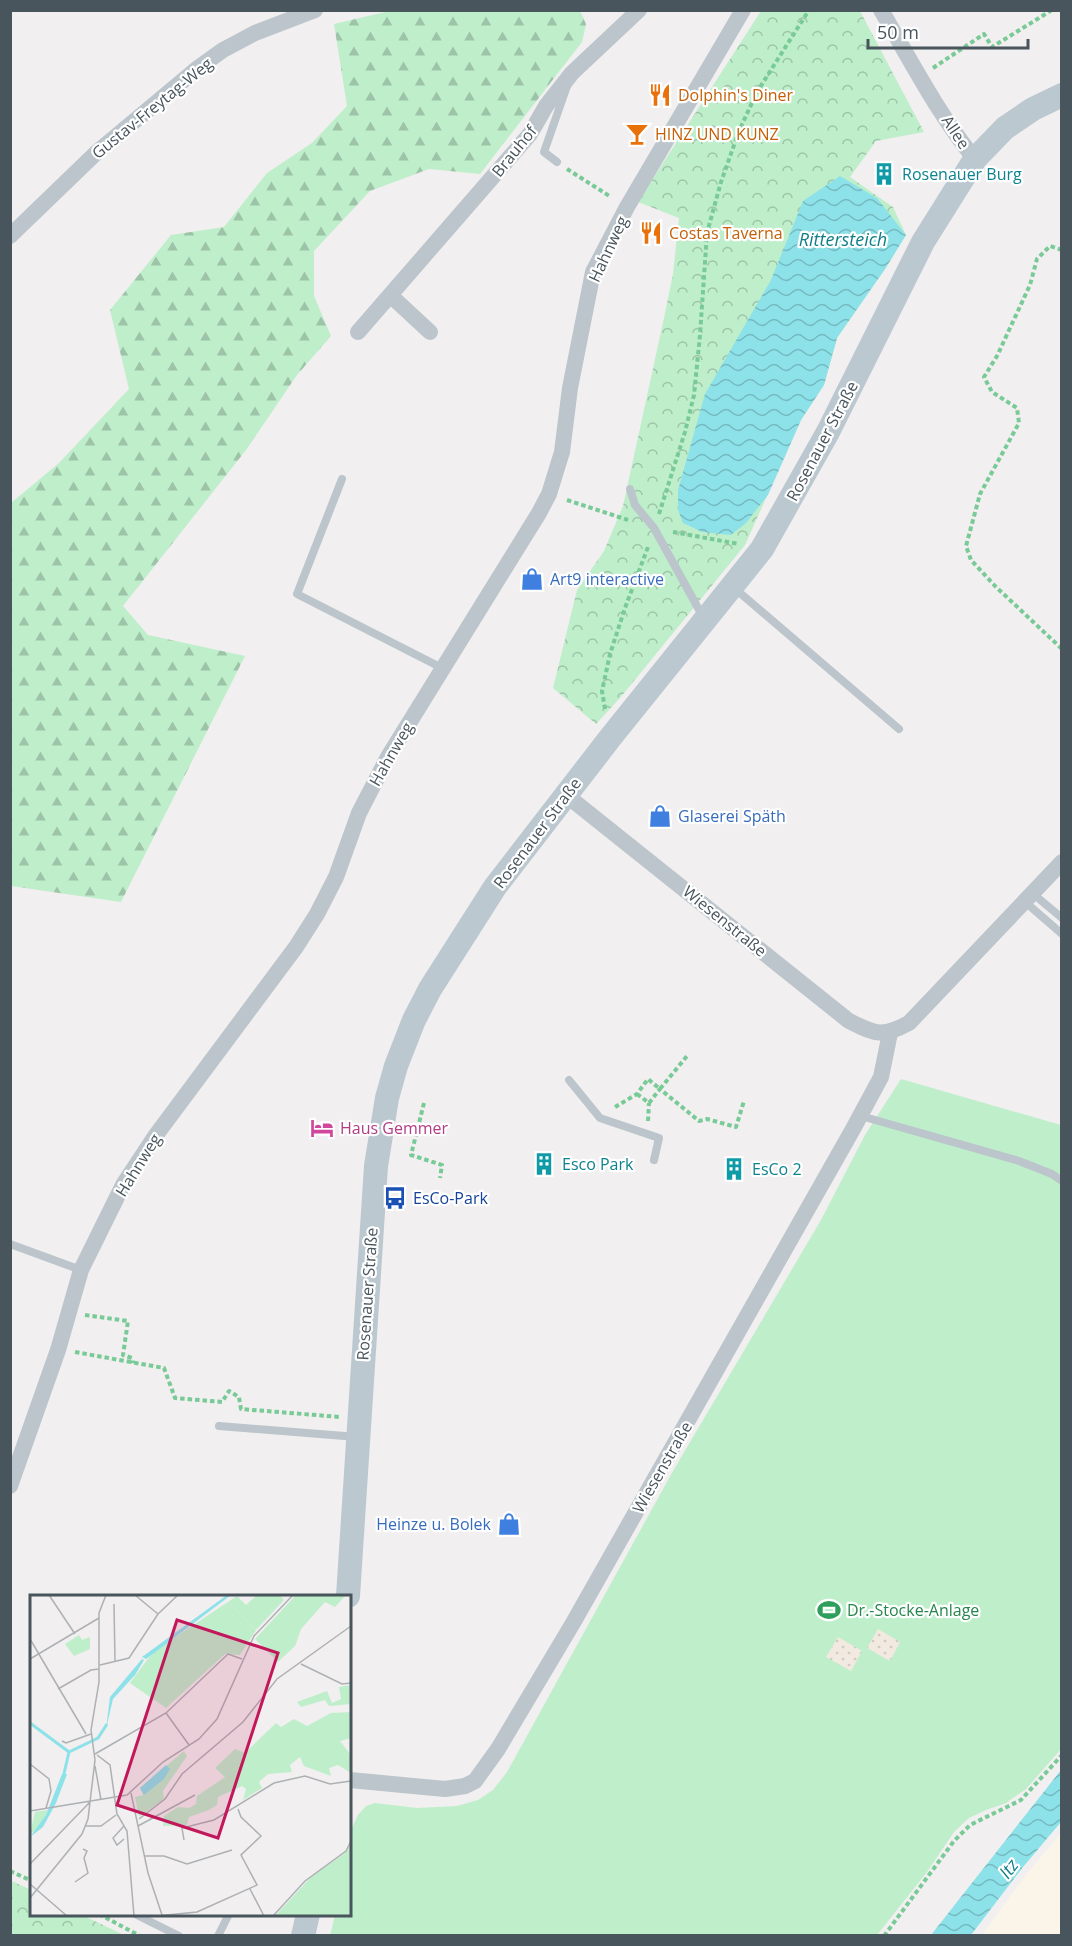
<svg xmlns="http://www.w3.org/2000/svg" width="1072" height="1946" font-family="'Open Sans',sans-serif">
	<defs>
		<pattern id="forest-firs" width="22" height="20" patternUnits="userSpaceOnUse" patternTransform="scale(1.5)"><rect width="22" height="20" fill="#bfeecb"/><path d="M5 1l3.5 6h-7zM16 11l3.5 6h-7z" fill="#9dc4a8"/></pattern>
		<pattern id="sand-dots" width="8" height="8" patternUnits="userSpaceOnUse" patternTransform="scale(1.5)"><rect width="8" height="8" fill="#f2eae0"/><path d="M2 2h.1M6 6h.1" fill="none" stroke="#d1cbc3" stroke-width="1.8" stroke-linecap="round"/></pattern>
		<pattern id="park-crowns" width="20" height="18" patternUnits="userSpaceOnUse" patternTransform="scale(1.5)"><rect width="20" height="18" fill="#bfeecb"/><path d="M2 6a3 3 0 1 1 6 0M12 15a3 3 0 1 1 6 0" fill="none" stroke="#9dc4a8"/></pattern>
		<pattern id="water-waves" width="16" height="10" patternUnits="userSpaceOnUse" patternTransform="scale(1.5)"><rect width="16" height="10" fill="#8de2e9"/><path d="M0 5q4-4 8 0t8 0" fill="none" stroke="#75bac0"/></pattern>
	</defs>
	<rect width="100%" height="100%" fill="#f1efef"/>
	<path fill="#fbf4e9" d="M 1061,1833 L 1061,1935 L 982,1935 L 1025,1876 Z"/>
	<path fill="#bfeecb" d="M 901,1079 L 1061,1125 L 1062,1748 L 1026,1789 L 1006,1803 L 986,1810 L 969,1818 L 954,1832 L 927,1872 L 877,1935 L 330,1936 L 335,1915 L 350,1914 L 350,1832 L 358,1815 L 366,1806 L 375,1803 L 417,1808 L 457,1806 L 478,1800 L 493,1790 L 507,1772 L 673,1471 L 821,1220 L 865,1135 Z"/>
	<path fill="url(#forest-firs)" d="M 394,10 L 580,11 L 586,24 L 582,42 L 480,174 L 429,169 L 370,191 L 314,251 L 314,296 L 331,336 L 297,375 L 246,450 L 123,606 L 148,635 L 245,656 L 121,902 L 11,886 L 11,503 L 59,463 L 129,389 L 110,310 L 171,235 L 224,227 L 267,173 L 312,143 L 347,106 L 334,24 Z"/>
	<path fill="url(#sand-dots)" d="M 878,1629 L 900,1642 L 890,1661 L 867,1648 Z
		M 838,1637 L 862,1651 L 851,1671 L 826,1657 Z"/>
	<path fill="url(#park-crowns)" d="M 761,11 L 860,11 L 924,132 L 876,141 L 850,177 L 893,207 L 906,235 L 885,269 L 837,338 L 824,385 L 801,420 L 745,545 L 620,698 L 596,724 L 553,688 L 577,590 L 604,551 L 623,506 L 664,318 L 673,274 L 679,218 L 638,202 Z
		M 10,1880 L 31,1890 L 32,1914 L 82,1915 L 124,1935 L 11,1935 Z"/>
	<path fill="url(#water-waves)" d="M 840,176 L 877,198 L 906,235 L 885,269 L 837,338 L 824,385 L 801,420 L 768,495 L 746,523 L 731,535 L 702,532 L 683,523 L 678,510 L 678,490 L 705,394 L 771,280 L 803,201 Z
		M 1061,1770 L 1061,1822 L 1023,1867 L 971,1935 L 931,1935 Z"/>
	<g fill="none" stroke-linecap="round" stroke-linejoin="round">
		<path stroke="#78ca97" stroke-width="4" stroke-dasharray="4.5 3" stroke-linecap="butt" d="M 933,68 L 984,34 L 992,47 L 1052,10
			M 567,169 L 611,197
			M 1062,250 L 1050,246 L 1037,259 L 1030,285 L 997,356 L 984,377 L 992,392 L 1017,408 L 1019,423 L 980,494 L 966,546 L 971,560 L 995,586 L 1062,649
			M 567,500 L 628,520
			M 659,514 L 685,432 L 694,395 L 700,335 L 707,233 L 721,182 L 739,131 L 757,92 L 809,10
			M 673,532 L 739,544
			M 605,709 L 602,691 L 610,654 L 625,608 L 648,547
			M 637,1094 L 649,1103 L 660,1089 L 699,1121 L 707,1119 L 736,1127 L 744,1101
			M 424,1103 L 411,1155 L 442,1165 L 440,1178
			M 615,1107 L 637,1094 L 648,1079 L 660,1089 L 687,1056
			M 648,1121 L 649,1103
			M 85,1315 L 128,1321 L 123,1355 L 132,1358 L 133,1363
			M 75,1352 L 164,1368 L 175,1398 L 222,1402 L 229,1391 L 239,1397 L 241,1409 L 340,1417
			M 10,1871 L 32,1881
			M 99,1914 L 140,1936
			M 884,1936 L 954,1841 L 970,1825 L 1021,1800 L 1062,1755"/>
		<path stroke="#bbc5cb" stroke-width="8" d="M 557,162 L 544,152 L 567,86
			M 342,479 L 297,594 L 442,668
			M 630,489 L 635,505 L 654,528 L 703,617
			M 733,587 L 899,729
			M 1032,893 L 1062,918
			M 1024,901 L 1062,934
			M 569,1080 L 600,1118 L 659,1138 L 654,1160
			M 861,1116 L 1019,1161 L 1052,1174 L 1062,1181
			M 10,1244 L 81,1270
			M 219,1426 L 357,1437
			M 135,1914 L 179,1936
			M 218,1936 L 229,1914"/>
		<path stroke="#bbc5cb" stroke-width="16" d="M 881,10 C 911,61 938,114 975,159
			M 10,236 L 95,154 L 198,68 L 223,50 L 255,33 L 315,10
			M 390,295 L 430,332
			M 358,332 L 530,134 L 546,106 L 572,73 L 639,10
			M 566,795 L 849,1021 C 876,1034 881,1038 909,1023 L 1062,862
			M 10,1486 L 58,1350 L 81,1270 L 123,1185 L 156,1135 L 296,947 L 317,914 L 336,877 L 359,813 L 388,757 L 539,513 L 549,494 L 562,452 L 570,388 L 593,272 L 627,207 L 743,10
			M 350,1780 L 445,1789 L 465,1786 L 475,1781 L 498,1749 L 573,1623 L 853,1129 L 881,1077 L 890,1033"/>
		<path stroke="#bbc8d0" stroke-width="24" d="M 348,1596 L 376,1166 L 387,1098 L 396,1066 L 414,1020 L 430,989 L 495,887 L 610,738 L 762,549 L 828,432 L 923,242 L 975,159 L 1005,128 L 1033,109 L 1062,95
			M 303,1936 L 308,1914"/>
	</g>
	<defs>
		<g id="restaurant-bare" transform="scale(1.8)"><path d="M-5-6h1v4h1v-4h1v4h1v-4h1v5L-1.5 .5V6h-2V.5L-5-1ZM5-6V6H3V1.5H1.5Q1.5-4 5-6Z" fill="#e8710a" stroke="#fff" stroke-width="2.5" paint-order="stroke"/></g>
		<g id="bar-bare" transform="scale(1.8)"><path d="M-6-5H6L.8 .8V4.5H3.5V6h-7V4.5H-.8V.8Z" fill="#e8710a" stroke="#fff" stroke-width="2.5" paint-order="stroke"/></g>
		<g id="building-bare" transform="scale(1.8)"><path d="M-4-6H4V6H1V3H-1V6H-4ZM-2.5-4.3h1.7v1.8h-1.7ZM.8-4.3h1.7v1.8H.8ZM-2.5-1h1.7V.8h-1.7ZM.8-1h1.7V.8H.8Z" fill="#0f9aa8" stroke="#fff" stroke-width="2.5" paint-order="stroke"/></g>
		<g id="shop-bare" transform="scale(1.8)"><path d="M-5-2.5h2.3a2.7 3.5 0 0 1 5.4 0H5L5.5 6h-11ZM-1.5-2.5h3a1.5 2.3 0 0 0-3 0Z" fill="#3f7fe0" stroke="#fff" stroke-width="2.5" paint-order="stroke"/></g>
		<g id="hotel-bare" transform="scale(1.8)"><path d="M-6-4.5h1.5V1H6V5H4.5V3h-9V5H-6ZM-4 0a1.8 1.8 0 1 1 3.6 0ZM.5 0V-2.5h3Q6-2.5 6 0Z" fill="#d1479c" stroke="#fff" stroke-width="2.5" paint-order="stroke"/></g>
		<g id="bus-bare" transform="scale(1.8)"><path d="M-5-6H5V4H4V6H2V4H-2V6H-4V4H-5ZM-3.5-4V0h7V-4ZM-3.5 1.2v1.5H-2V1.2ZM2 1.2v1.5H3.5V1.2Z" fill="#1a4fb4" stroke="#fff" stroke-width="2.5" paint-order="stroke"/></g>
		<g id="stadium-bare" transform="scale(1.8)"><path d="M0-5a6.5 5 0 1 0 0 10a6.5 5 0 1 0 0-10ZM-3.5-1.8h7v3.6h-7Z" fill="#2e9e5b" stroke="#fff" stroke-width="2.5" paint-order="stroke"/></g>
	</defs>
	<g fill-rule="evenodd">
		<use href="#restaurant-bare" x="660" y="95"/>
		<use href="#bar-bare" x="637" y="134"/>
		<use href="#building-bare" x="884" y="174"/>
		<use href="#restaurant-bare" x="651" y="233"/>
		<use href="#shop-bare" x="532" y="579"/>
		<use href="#shop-bare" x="660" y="816"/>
		<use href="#hotel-bare" x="322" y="1128"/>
		<use href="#building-bare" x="544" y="1164"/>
		<use href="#building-bare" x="734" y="1169"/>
		<use href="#bus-bare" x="395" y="1198"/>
		<use href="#shop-bare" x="509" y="1524"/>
		<use href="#stadium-bare" x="829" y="1610"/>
	</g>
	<g text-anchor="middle" stroke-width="4.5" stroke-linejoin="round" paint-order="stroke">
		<g font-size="16" fill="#c56008" stroke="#fff" text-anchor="start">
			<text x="678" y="101">Dolphin's Diner</text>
			<text x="655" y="140">HINZ UND KUNZ</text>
			<text x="669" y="239">Costas Taverna</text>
		</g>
		<g font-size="16" fill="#48555c" stroke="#fff">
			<text transform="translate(152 108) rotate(-39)" y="6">Gustav-Freytag-Weg</text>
			<text transform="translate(956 132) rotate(56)" y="6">Allee</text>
			<text transform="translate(514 151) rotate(-51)" y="6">Brauhof</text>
			<text transform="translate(608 249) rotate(-65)" y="6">Hahnweg</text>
			<text transform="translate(822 441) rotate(-62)" y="6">Rosenauer Straße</text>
			<text transform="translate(391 754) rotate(-60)" y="6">Hahnweg</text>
			<text transform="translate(537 833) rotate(-53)" y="6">Rosenauer Straße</text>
			<text transform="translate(725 921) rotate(39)" y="6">Wiesenstraße</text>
			<text transform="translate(138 1165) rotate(-58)" y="6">Hahnweg</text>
			<text transform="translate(367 1294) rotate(-86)" y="6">Rosenauer Straße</text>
			<text transform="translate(662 1467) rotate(-60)" y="6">Wiesenstraße</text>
		</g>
		<g font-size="16" fill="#0d838f" stroke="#fff" text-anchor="start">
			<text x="902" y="180">Rosenauer Burg</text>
			<text x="562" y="1170">Esco Park</text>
			<text x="752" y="1175">EsCo 2</text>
		</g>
		<g font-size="16" fill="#366cbe" stroke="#fff" text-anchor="start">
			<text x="550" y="585">Art9 interactive</text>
			<text x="678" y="822">Glaserei Späth</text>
			<text x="491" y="1530" text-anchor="end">Heinze u. Bolek</text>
		</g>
		<g font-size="16" fill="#b23c85" stroke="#fff" text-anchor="start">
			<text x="340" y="1134">Haus Gemmer</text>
		</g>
		<g font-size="16" fill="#164399" stroke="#fff" text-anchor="start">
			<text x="413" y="1204">EsCo-Park</text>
		</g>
		<g font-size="16" fill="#27864d" stroke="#fff" text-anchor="start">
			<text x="847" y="1616">Dr.-Stocke-Anlage</text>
		</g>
		<g font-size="18" font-style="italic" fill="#117e87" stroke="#fff">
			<text x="843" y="246">Rittersteich</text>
			<text transform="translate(1009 1869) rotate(-52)" y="6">Itz</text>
		</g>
	</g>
	<g transform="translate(30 1595)">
		<rect width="321" height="321" fill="#f1efef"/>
		<path d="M 198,7 L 226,35 L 210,60 L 195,59 L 136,113 L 100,88 L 123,57 ZM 49,40 L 52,45 L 60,42 L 60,54 L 44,61 L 35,49 Z" fill="#bfeecb"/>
		<path d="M 321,90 L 321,109 L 299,111 L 295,105 L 271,112 L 267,107 L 297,96 L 302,108 L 311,104 L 309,92 ZM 321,117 L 321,143 L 310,146 L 320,159 L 321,178 L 308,170 L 299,173 L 301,181 L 274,171 L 270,162 L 260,170 L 262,177 L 238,179 L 229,187 L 232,193 L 213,205 L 216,194 L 212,191 L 188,202 L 187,210 L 179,215 L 159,222 L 157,230 L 133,231 L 134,221 L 148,212 L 159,213 L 166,209 L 167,201 L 195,182 L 185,173 L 205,154 L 215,158 L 246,128 L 251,132 L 264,124 L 277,131 L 301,118 Z" fill="#bfeecb"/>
		<path d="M 227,0 L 249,0 L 254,5 L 226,35 L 198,7 L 207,1 L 216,10 ZM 266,0 L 316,0 L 305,12 L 295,7 L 271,34 L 265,51 L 248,67 L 225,44 ZM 154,156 L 157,161 L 133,196 L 134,204 L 109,222 L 105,202 L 113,200 L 110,193 ZM 18,215 L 11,231 L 0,239 L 5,217 ZM 321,249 L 321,321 L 245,321 L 282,281 L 314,259 Z" fill="#bfeecb"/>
		<path d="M 197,0 L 201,0 L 116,64 L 112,62 ZM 112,64 L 114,65 L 105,80 L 83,104 L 76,134 L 80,102 ZM 136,170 L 140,174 L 134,184 L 114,200 L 110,193 ZM 32,179 L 37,179 L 26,208 L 13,232 L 0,242 L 16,220 Z" fill="#8de2e9"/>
		<path fill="none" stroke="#8de2e9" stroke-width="3" d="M 0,128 L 39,157M 33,183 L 39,157 L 68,143 L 77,129"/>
		<path fill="none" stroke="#adb1b4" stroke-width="1.5" d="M 19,0 L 45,39M 105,0 L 128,19M 84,9 L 85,67M 0,44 L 56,139M 0,64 L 69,23M 271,69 L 312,89 L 321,88M 70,70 L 99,63 L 128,19 L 148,0M 28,94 L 61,75 L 69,74M 136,118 L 159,150M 32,146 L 36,148 L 61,139M 65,159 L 136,118 L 198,59 L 212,64M 67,160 L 80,170 L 87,219 L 97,236 L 104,321M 0,169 L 19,184 L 21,196 L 16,213M 65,171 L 71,205M 101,198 L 118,278 L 132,320M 0,216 L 97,200 L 133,167 L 169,144 L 187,124 L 224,41 L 263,0M 109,224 L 135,204 L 152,179 L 213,127 L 247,84 L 321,31M 56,231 L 71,231 L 86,220M 94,231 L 83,243 L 87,250 L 94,244M 108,231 L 165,200M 154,245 L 152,233 L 184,225 L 244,188 L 275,181 L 300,189 L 321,186M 115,261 L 134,261 L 157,269 L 202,255M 0,269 L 60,207M 45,287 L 58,278 L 54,263 L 57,256 L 53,254M 0,289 L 37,321M 220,294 L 234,321M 0,303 L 52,239 L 58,224 L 65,165 L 61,135 L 69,87 L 69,18 L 76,0M 127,321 L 167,317 L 227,290 L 211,260 L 231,241 L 211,222 L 208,214M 243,321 L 275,286 L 316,256 L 321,246"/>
		<path fill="#c2185b" fill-opacity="0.15" stroke="#c2185b" stroke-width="3" d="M 147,25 L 248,58 L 188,243 L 87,210 Z"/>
		<rect width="321" height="321" fill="none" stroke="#48555c" stroke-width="3"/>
	</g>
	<rect width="1072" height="1946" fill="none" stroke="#48555c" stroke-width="24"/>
	<path d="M868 39v9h160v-9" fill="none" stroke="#48555c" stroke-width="3"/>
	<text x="877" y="39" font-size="18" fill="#48555c" stroke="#ffffff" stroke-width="4.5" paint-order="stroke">50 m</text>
</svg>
